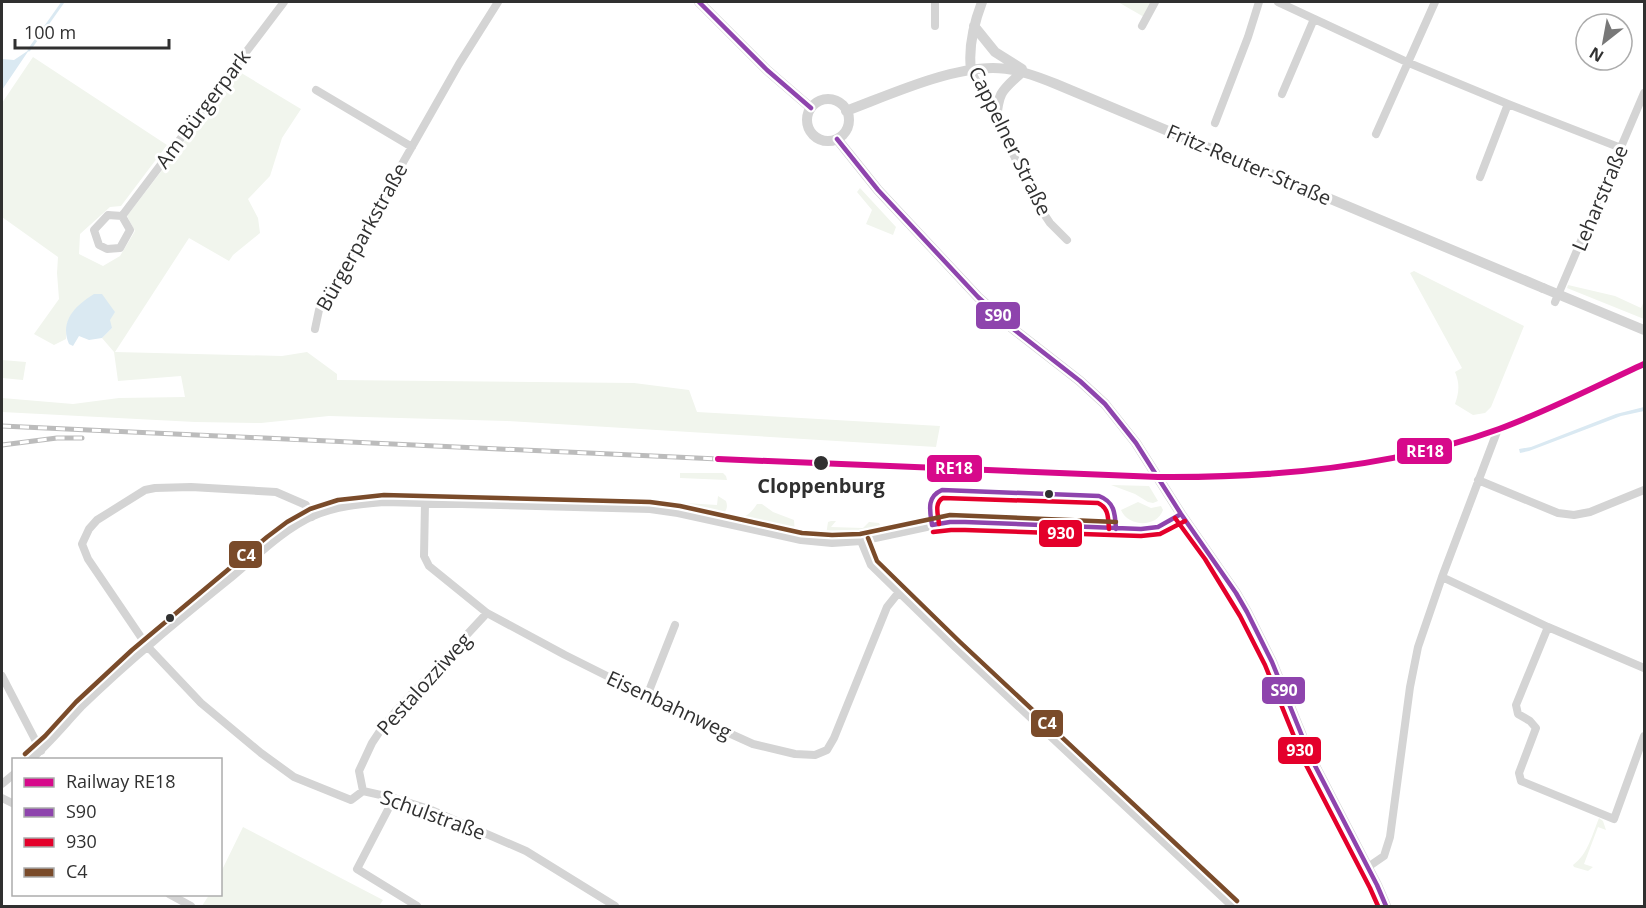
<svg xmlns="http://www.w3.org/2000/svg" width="1646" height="908" font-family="'Open Sans',sans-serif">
	<rect width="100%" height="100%" fill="#fff"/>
	<path fill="#f1f5ed" d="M 1118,2 L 1152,2 L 1144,17 Z
		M 33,57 L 167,145 L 121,206 L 110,207 L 80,234 L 79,254 L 103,266 L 120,256 L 135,231 L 127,216 L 238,71 L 301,109 L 282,138 L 270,176 L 248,199 L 258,218 L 260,233 L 233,255 L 229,261 L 189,238 L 115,352 L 282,356 L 307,352 L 337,374 L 337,380 L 634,383 L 689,390 L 697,412 L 940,426 L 936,447 L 507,421 L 329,416 L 261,423 L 195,422 L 2,412 L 2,398 L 73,404 L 119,398 L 185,397 L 181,376 L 118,381 L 114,352 L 102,338 L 112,328 L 67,322 L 66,339 L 54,345 L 34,334 L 59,299 L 57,273 L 58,257 L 2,217 L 2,103 Z
		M 860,188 L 896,227 L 893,235 L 866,224 L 872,210 L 857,192 Z
		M 1414,271 L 1524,326 L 1491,407 L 1485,413 L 1473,415 L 1455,404 C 1459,392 1460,384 1455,372 L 1462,368 L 1410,273 Z
		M 1568,285 L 1615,296 L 1641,308 L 1644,301 L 1644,319 L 1567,288 Z
		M 2,360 L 26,362 L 23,380 L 2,378 Z
		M 680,473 L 723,473 L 726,476 L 727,480 L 680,478 Z
		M 1111,485 L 1149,486 L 1158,501 L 1153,503 L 1148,502 L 1135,494 Z
		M 718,496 L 726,501 C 728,507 727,510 722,515 L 656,505 L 653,501 L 717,505 Z
		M 1138,502 L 1151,508 L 1161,506 L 1163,510 C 1157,528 1128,527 1121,510 Z
		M 757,504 L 762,504 L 773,512 L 794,520 L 795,534 L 737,521 L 735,519 C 746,518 751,513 757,504 Z
		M 831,521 L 836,521 L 831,527 L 863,528 L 869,522 L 879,523 L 881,527 C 872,537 845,538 832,539 L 826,535 L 828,522 Z
		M 1599,818 L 1603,821 L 1606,830 L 1598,827 L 1584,864 L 1593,867 L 1588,871 L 1574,867 L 1573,865 C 1588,854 1592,835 1599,818 Z
		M 243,827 L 383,900 L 379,906 L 202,906 L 209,895 L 220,894 L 221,872 Z"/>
	<path fill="#dae9f2" d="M 29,50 L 2,90 L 2,59 L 14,60 Z
		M 94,294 L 102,294 L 115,312 L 110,320 L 112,328 L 102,338 L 89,340 L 79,336 L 73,346 L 69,344 C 59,321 76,305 94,294 Z
		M 1644,407 L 1644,411 L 1621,416 L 1529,451 L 1520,453 L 1519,449 L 1531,447 L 1616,414 Z"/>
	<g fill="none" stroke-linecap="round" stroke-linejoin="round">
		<path stroke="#dae9f2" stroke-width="3" d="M 29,50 L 63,2"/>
		<path stroke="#d4d4d4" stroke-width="8" d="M 935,2 L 935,26
			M 1278,2 L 1409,63 L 1508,104 L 1621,148
			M 1142,26 L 1155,2
			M 971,70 L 1040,208 L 1050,223 L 1067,240
			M 316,90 L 412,147
			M 1282,94 L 1314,19
			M 1215,123 L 1248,37 L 1259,2
			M 1376,134 L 1435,2
			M 1480,177 L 1508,104
			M 108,215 L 122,216 L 130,230 L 120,248 L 107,249 L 99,245 L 94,230 Z
			M 122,216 L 284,2
			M 1555,302 L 1644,93
			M 315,329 L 319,310 L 459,64 L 498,2
			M 1478,480 L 1558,513 L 1574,515 L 1590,512 L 1644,490
			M 425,503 L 424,556 L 429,566 L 487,613 L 565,655 L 647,696 L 753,744 L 795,754 L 815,755 L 827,750 L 834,738 L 887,607 L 899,592
			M 312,517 L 306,505 L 276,492 L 191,487 L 155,488 L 145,490 L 97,520 L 89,529 L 82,544 L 88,559 L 147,646 L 201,703 L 261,753 L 294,777 L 351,800 L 363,791 L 394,798 L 429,809 L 526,851 L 615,906
			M 861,541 L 871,565 L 955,647 L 1232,906
			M 1442,577 L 1548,627 L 1644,668
			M 1548,627 L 1516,705 L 1518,714 L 1530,721 L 1536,728 L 1519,773 L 1521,781 L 1614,819 L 1644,736
			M 2,676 L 41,751
			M 647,696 L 675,625
			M 30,760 C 49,744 64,725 81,707 C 129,660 181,618 233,576 C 258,555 283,530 313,516 C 336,506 360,504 384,502 L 650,509 L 678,513 L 801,540 L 832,543 L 861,541 L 950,522 L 1141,529 L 1158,527 L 1181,514
			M 2,784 L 14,774
			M 363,791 L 359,771 L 372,743 L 380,731 L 396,711 L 487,613
			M 2,798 L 14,804
			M 394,798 L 357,869 L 417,906
			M 1368,867 L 1384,856 L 1390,837 L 1410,687 L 1418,647 L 1442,577 L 1498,429
			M 169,894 L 191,906"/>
		<path stroke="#d4d4d4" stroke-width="10" d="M 699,2 L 767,70 L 811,108
			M 974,26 L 995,52 L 1022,69
			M 971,70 C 968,46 974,23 982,2
			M807 120a21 21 0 1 1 42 0a21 21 0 1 1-42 0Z
			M 846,111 C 889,95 948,68 993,68 C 1015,68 1036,76 1056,84 L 1543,288
			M 996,119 C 999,90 1002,91 1022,72
			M 837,139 L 878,190 L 978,297 L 1012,328 L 1080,381 L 1105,404 L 1136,443 L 1181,514 L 1236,593 L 1247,612 L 1272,662 L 1311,758 L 1377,885 L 1386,906"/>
		<g stroke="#bcbcbc" stroke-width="5">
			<path id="rail" d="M 2,426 L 718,459
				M 2,445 L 57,438 L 82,438"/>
		</g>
		<use href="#rail" stroke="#fff" stroke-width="3" stroke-dasharray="9" stroke-linecap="butt"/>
		<path stroke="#d4d4d4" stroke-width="10" d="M 1543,288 L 1644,330"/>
		<g stroke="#fff" stroke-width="9">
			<path id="bus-1" d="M 699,2 L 767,70 L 811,108
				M 837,139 L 878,190 L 978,297 L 1012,328 L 1080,381 L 1105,404 L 1136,443 L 1181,514 L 1236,593 L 1247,612 L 1272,662 L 1311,758 L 1377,885 L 1386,906
				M 932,525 L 950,522 L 965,522 L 1141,529 L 1158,527 L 1181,514
				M 932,525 C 930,511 926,497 942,490 L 1099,496 C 1115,502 1115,514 1116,529"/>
		</g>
		<g stroke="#fff" stroke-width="9">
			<path id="bus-2" d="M 1175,518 L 1205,559 L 1240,616 L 1265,665 L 1304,761 L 1370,888 L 1378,906
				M 939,524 C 938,514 934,503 943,498 L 1098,503 C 1109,508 1108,518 1109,529
				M 933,532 L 951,530 L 965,530 L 1141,536 L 1160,534 L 1185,521"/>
		</g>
		<g stroke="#fff" stroke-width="9">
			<path id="bus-3" d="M 868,538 L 877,561 L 960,642 L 1237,901
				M 25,754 L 45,736 L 76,702 L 132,650 L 267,537 L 287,522 L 310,509 L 338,500 L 384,495 L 650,502 L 680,506 L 802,533 L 832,535 L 860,534 L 950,515 L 1116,522"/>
		</g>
		<use href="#bus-1" stroke="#8e44ad" stroke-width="4.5"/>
		<use href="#bus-2" stroke="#e4002b" stroke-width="4.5"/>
		<use href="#bus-3" stroke="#7a4b2a" stroke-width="4.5"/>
		<g stroke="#fff" stroke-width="10">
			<path id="rail-1" d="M 718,459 L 1158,477 C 1271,478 1392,468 1499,429 C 1548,411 1596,386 1644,364"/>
		</g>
		<use href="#rail-1" stroke="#d7098b" stroke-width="6"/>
	</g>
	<g fill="#303030" stroke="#fff" stroke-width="2">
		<circle cx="821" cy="463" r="8"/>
		<circle cx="1049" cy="494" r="5"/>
		<circle cx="170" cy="618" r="5"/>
	</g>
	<g text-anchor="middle" stroke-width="6" stroke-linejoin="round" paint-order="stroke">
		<g font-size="20" fill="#303030" stroke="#fff">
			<text transform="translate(203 109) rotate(-53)" y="7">Am Bürgerpark</text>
			<text transform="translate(1010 141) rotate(64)" y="7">Cappelner Straße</text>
			<text transform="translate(1249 165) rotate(23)" y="7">Fritz-Reuter-Straße</text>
			<text transform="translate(1600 198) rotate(-67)" y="7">Leharstraße</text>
			<text transform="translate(362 237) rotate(-61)" y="7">Bürgerparkstraße</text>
			<text transform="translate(424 684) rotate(-48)" y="7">Pestalozziweg</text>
			<text transform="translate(669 705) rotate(25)" y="7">Eisenbahnweg</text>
			<text transform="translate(433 815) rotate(20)" y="7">Schulstraße</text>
		</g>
		<g font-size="20" font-weight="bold" fill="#303030" stroke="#fff">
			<text x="821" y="493">Cloppenburg</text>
		</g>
	</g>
	<g stroke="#fff" stroke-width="2">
		<rect x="975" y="301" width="46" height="29" rx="6" fill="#8e44ad"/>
		<rect x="1396" y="437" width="57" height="28" rx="6" fill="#d7098b"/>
		<rect x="926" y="454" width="57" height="29" rx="6" fill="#d7098b"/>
		<rect x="1038" y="519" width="45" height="29" rx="6" fill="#e4002b"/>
		<rect x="228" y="540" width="35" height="29" rx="6" fill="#7a4b2a"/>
		<rect x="1261" y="676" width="45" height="29" rx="6" fill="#8e44ad"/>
		<rect x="1030" y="709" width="34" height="29" rx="6" fill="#7a4b2a"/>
		<rect x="1277" y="736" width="45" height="29" rx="6" fill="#e4002b"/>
	</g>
	<g font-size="16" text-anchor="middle" font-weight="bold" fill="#fff">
		<text x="998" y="321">S90</text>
		<text x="1425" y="457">RE18</text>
		<text x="954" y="474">RE18</text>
		<text x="1061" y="539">930</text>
		<text x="246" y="561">C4</text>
		<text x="1284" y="696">S90</text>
		<text x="1047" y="729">C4</text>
		<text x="1300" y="756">930</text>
	</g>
	<rect width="1646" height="908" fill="none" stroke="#303030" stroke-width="6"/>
	<rect x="12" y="758" width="210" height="138" fill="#ffffff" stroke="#acacac" stroke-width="1.5"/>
	<rect x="24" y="778" width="30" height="9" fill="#d7098b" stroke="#acacac" stroke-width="1.5"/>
	<text x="66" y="788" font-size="18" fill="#303030">Railway RE18</text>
	<rect x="24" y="808" width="30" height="9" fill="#8e44ad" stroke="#acacac" stroke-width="1.5"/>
	<text x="66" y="818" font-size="18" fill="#303030">S90</text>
	<rect x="24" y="838" width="30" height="9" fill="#e4002b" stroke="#acacac" stroke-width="1.5"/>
	<text x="66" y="848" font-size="18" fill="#303030">930</text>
	<rect x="24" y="868" width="30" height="9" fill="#7a4b2a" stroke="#acacac" stroke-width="1.5"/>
	<text x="66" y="878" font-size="18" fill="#303030">C4</text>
	<g transform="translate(1604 42) rotate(211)"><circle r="28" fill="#ffffff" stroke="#acacac" stroke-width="1.5"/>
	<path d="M0-4.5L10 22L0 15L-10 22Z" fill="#787878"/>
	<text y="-9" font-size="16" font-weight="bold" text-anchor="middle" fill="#303030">N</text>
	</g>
	<path d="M15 39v9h154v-9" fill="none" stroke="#303030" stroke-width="3"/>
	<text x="24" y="39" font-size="18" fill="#303030" stroke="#ffffff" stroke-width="4.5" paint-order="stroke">100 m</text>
</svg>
